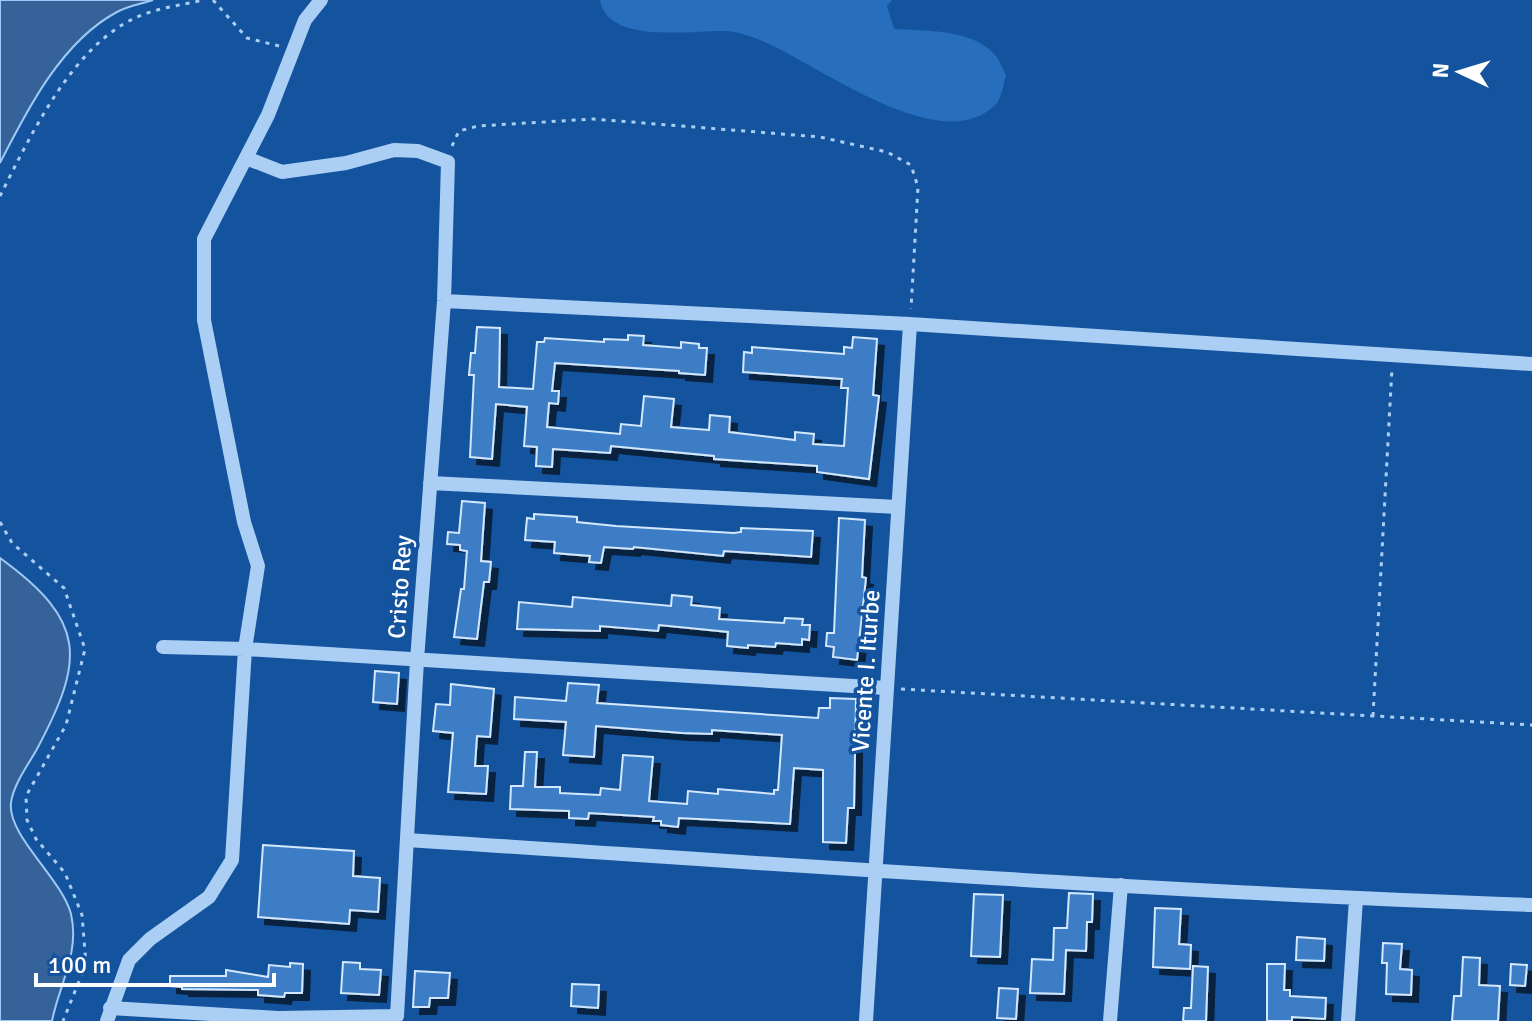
<svg xmlns="http://www.w3.org/2000/svg" width="1532" height="1021" font-family="Signika,sans-serif">
	<defs>
		<filter id="shadow"><feDropShadow dx="7" dy="7" stdDeviation="0" flood-color="#0009"/></filter>
	</defs>
	<rect width="100%" height="100%" fill="#14549f"/>
	<path fill="#276ebd" d="M 600,0 L 892,0 L 887,6 L 894,29 C 925,31 971,29 993,53 C 999,58 1002,68 1006,75 C 1003,84 1002,98 996,104 C 940,162 811,58 755,38 C 746,35 735,31 726,31 C 693,30 607,45 600,0 Z"/>
	<path fill="#356399" stroke="#9ec9f7" stroke-width="2" d="M 0,0 L 153,0 C 141,4 128,6 117,12 C 62,41 27,110 0,163 Z
		M 0,558 C 87,621 85,659 37,749 C 28,765 13,785 11,803 C 7,835 62,879 71,914 C 80,953 59,985 52,1021 L 0,1021 Z"/>
	<path fill="#3d7dc5" stroke="#d4e8fd" stroke-width="2" filter="url(#shadow)" d="M 477,327 L 500,328 L 499,387 L 533,389 L 537,342 L 544,342 L 545,338 L 604,342 L 604,339 L 628,340 L 628,335 L 644,336 L 643,345 L 681,348 L 681,342 L 699,344 L 699,348 L 707,348 L 705,375 L 679,373 L 679,371 L 555,363 L 552,391 L 559,391 L 558,404 L 549,403 L 547,427 L 620,434 L 621,424 L 641,426 L 644,396 L 674,399 L 671,427 L 709,430 L 710,415 L 730,417 L 729,432 L 795,440 L 795,432 L 814,434 L 813,444 L 844,446 L 848,388 L 841,388 L 842,379 L 743,372 L 744,352 L 752,353 L 752,347 L 844,354 L 844,347 L 852,348 L 853,337 L 877,339 L 873,395 L 879,396 L 869,479 L 817,472 L 817,466 L 714,459 L 714,456 L 611,446 L 610,453 L 553,449 L 552,467 L 536,466 L 537,447 L 524,446 L 527,407 L 496,404 L 492,459 L 470,457 L 474,375 L 469,375 L 471,353 L 475,353 Z
		M 462,501 L 485,503 L 481,561 L 491,562 L 489,582 L 484,582 L 477,639 L 454,637 L 461,589 L 464,589 L 467,551 L 460,550 L 460,545 L 447,544 L 448,532 L 459,533 Z
		M 534,514 L 577,517 L 577,522 L 616,526 L 734,533 L 741,532 L 741,528 L 813,531 L 811,557 L 724,551 L 723,556 L 634,547 L 633,549 L 604,547 L 601,563 L 589,562 L 590,556 L 554,553 L 555,542 L 525,540 L 527,518 L 534,519 Z
		M 839,518 L 865,520 L 862,577 L 866,578 L 857,660 L 833,657 L 834,647 L 826,646 L 827,633 L 834,633 Z
		M 672,595 L 692,597 L 691,605 L 720,608 L 719,619 L 784,623 L 785,618 L 803,619 L 802,625 L 810,625 L 809,640 L 802,639 L 802,645 L 776,643 L 775,647 L 748,645 L 748,648 L 727,646 L 728,632 L 699,629 L 659,625 L 658,631 L 600,626 L 600,631 L 517,629 L 519,602 L 572,607 L 573,597 L 671,606 Z
		M 375,671 L 399,673 L 397,704 L 373,702 Z
		M 568,683 L 599,685 L 597,703 L 818,718 L 819,708 L 830,708 L 830,698 L 856,699 L 854,808 L 848,808 L 846,843 L 823,842 L 823,770 L 794,768 L 790,824 L 679,818 L 678,827 L 661,825 L 661,821 L 653,821 L 654,817 L 589,813 L 588,819 L 569,818 L 569,811 L 510,809 L 511,786 L 523,786 L 525,752 L 537,752 L 535,787 L 560,787 L 560,793 L 600,795 L 601,788 L 620,790 L 623,755 L 653,757 L 649,801 L 687,804 L 688,791 L 718,794 L 718,789 L 774,794 L 774,790 L 778,790 L 782,735 L 712,730 L 712,734 L 682,733 L 596,726 L 594,757 L 563,755 L 566,722 L 514,719 L 515,697 L 566,701 Z
		M 451,684 L 494,689 L 490,737 L 477,736 L 475,766 L 488,766 L 486,794 L 448,792 L 453,733 L 433,731 L 436,704 L 450,705 Z
		M 263,845 L 354,851 L 353,876 L 380,878 L 378,912 L 350,910 L 349,924 L 258,917 Z
		M 1069,893 L 1093,894 L 1092,922 L 1087,922 L 1086,951 L 1066,950 L 1064,994 L 1030,993 L 1032,959 L 1053,960 L 1054,928 L 1067,928 Z
		M 974,894 L 1003,895 L 1000,957 L 971,956 Z
		M 1155,908 L 1181,909 L 1179,944 L 1191,945 L 1190,969 L 1153,967 Z
		M 1297,937 L 1325,939 L 1324,961 L 1296,960 Z
		M 1383,943 L 1402,944 L 1400,969 L 1412,970 L 1411,995 L 1386,994 L 1387,963 L 1382,963 Z
		M 1463,957 L 1480,958 L 1479,985 L 1500,986 L 1498,1021 L 1452,1021 L 1454,996 L 1461,996 Z
		M 343,962 L 360,963 L 360,969 L 381,970 L 379,995 L 341,993 Z
		M 290,963 L 303,964 L 302,993 L 285,993 L 284,997 L 258,995 L 258,990 L 182,989 L 182,987 L 170,986 L 170,976 L 226,976 L 226,970 L 268,977 L 269,965 L 290,967 Z
		M 1267,964 L 1285,964 L 1284,990 L 1290,990 L 1290,996 L 1326,998 L 1325,1019 L 1292,1017 L 1292,1021 L 1267,1021 Z
		M 1511,964 L 1527,965 L 1525,986 L 1510,985 Z
		M 1193,966 L 1208,967 L 1206,1021 L 1183,1021 L 1184,1008 L 1191,1008 Z
		M 415,971 L 450,973 L 448,998 L 430,998 L 429,1007 L 413,1007 Z
		M 572,984 L 599,985 L 598,1008 L 571,1006 Z
		M 999,988 L 1018,989 L 1016,1019 L 997,1018 Z"/>
	<g fill="none" stroke-linecap="round" stroke-linejoin="round">
		<path stroke="#abcef4" stroke-width="3" stroke-dasharray="4 6" stroke-linecap="butt" d="M 213,0 L 247,38 L 279,46
			M 452,146 L 459,131 L 478,126 L 593,119 L 820,137 L 887,152 L 911,165 L 918,187 L 911,309
			M 0,196 C 31,135 72,46 137,17 C 157,8 182,5 203,0
			M 0,522 L 12,543 L 64,588 L 85,649 L 66,725 L 26,796 L 27,820 L 36,839 L 65,873 L 82,915 L 86,964 L 63,1021
			M 901,689 L 1532,725
			M 1373,716 L 1392,368"/>
		<path stroke="#abcef4" stroke-width="14" d="M 444,301 L 910,324 L 1532,364
			M 430,483 L 898,507
			M 163,647 L 245,649 L 886,688
			M 408,840 C 782,864 1157,892 1532,905
			M 110,1008 L 278,1018 L 397,1016 L 417,660 L 444,301 L 448,162 L 418,151 L 394,150 L 346,163 L 282,172 L 246,158
			M 107,1021 L 129,960 L 150,939 L 209,897 L 232,860 L 245,649 L 258,566 L 244,522 L 204,320 L 204,239 L 268,115 L 305,20 L 321,0
			M 866,1021 L 910,324
			M 1110,1021 L 1121,885
			M 1348,1021 L 1356,899"/>
	</g>
	<g text-anchor="middle" stroke-width="7" stroke-linejoin="round" paint-order="stroke">
		<g font-size="24" fill="#fff" stroke="#14549f">
			<text transform="translate(400 587) rotate(-86)" y="8">Cristo Rey</text>
			<text transform="translate(866 671) rotate(-86)" y="8">Vicente I. Iturbe</text>
		</g>
	</g>
	<g transform="translate(1460 72) rotate(274)" stroke="#14549f" stroke-width="6" paint-order="stroke">
	<path d="M0-6L14 30L0 20L-14 30Z" fill="#ffffff"/>
	<text y="-12" font-size="22" font-weight="bold" text-anchor="middle" fill="#ffffff">N</text>
	</g>
	<path d="M36 973v12h238v-12" fill="none" stroke="#ffffff" stroke-width="4"/>
	<text x="48" y="973" font-size="24" fill="#ffffff" stroke="#14549f" stroke-width="6" paint-order="stroke">100 m</text>
</svg>
